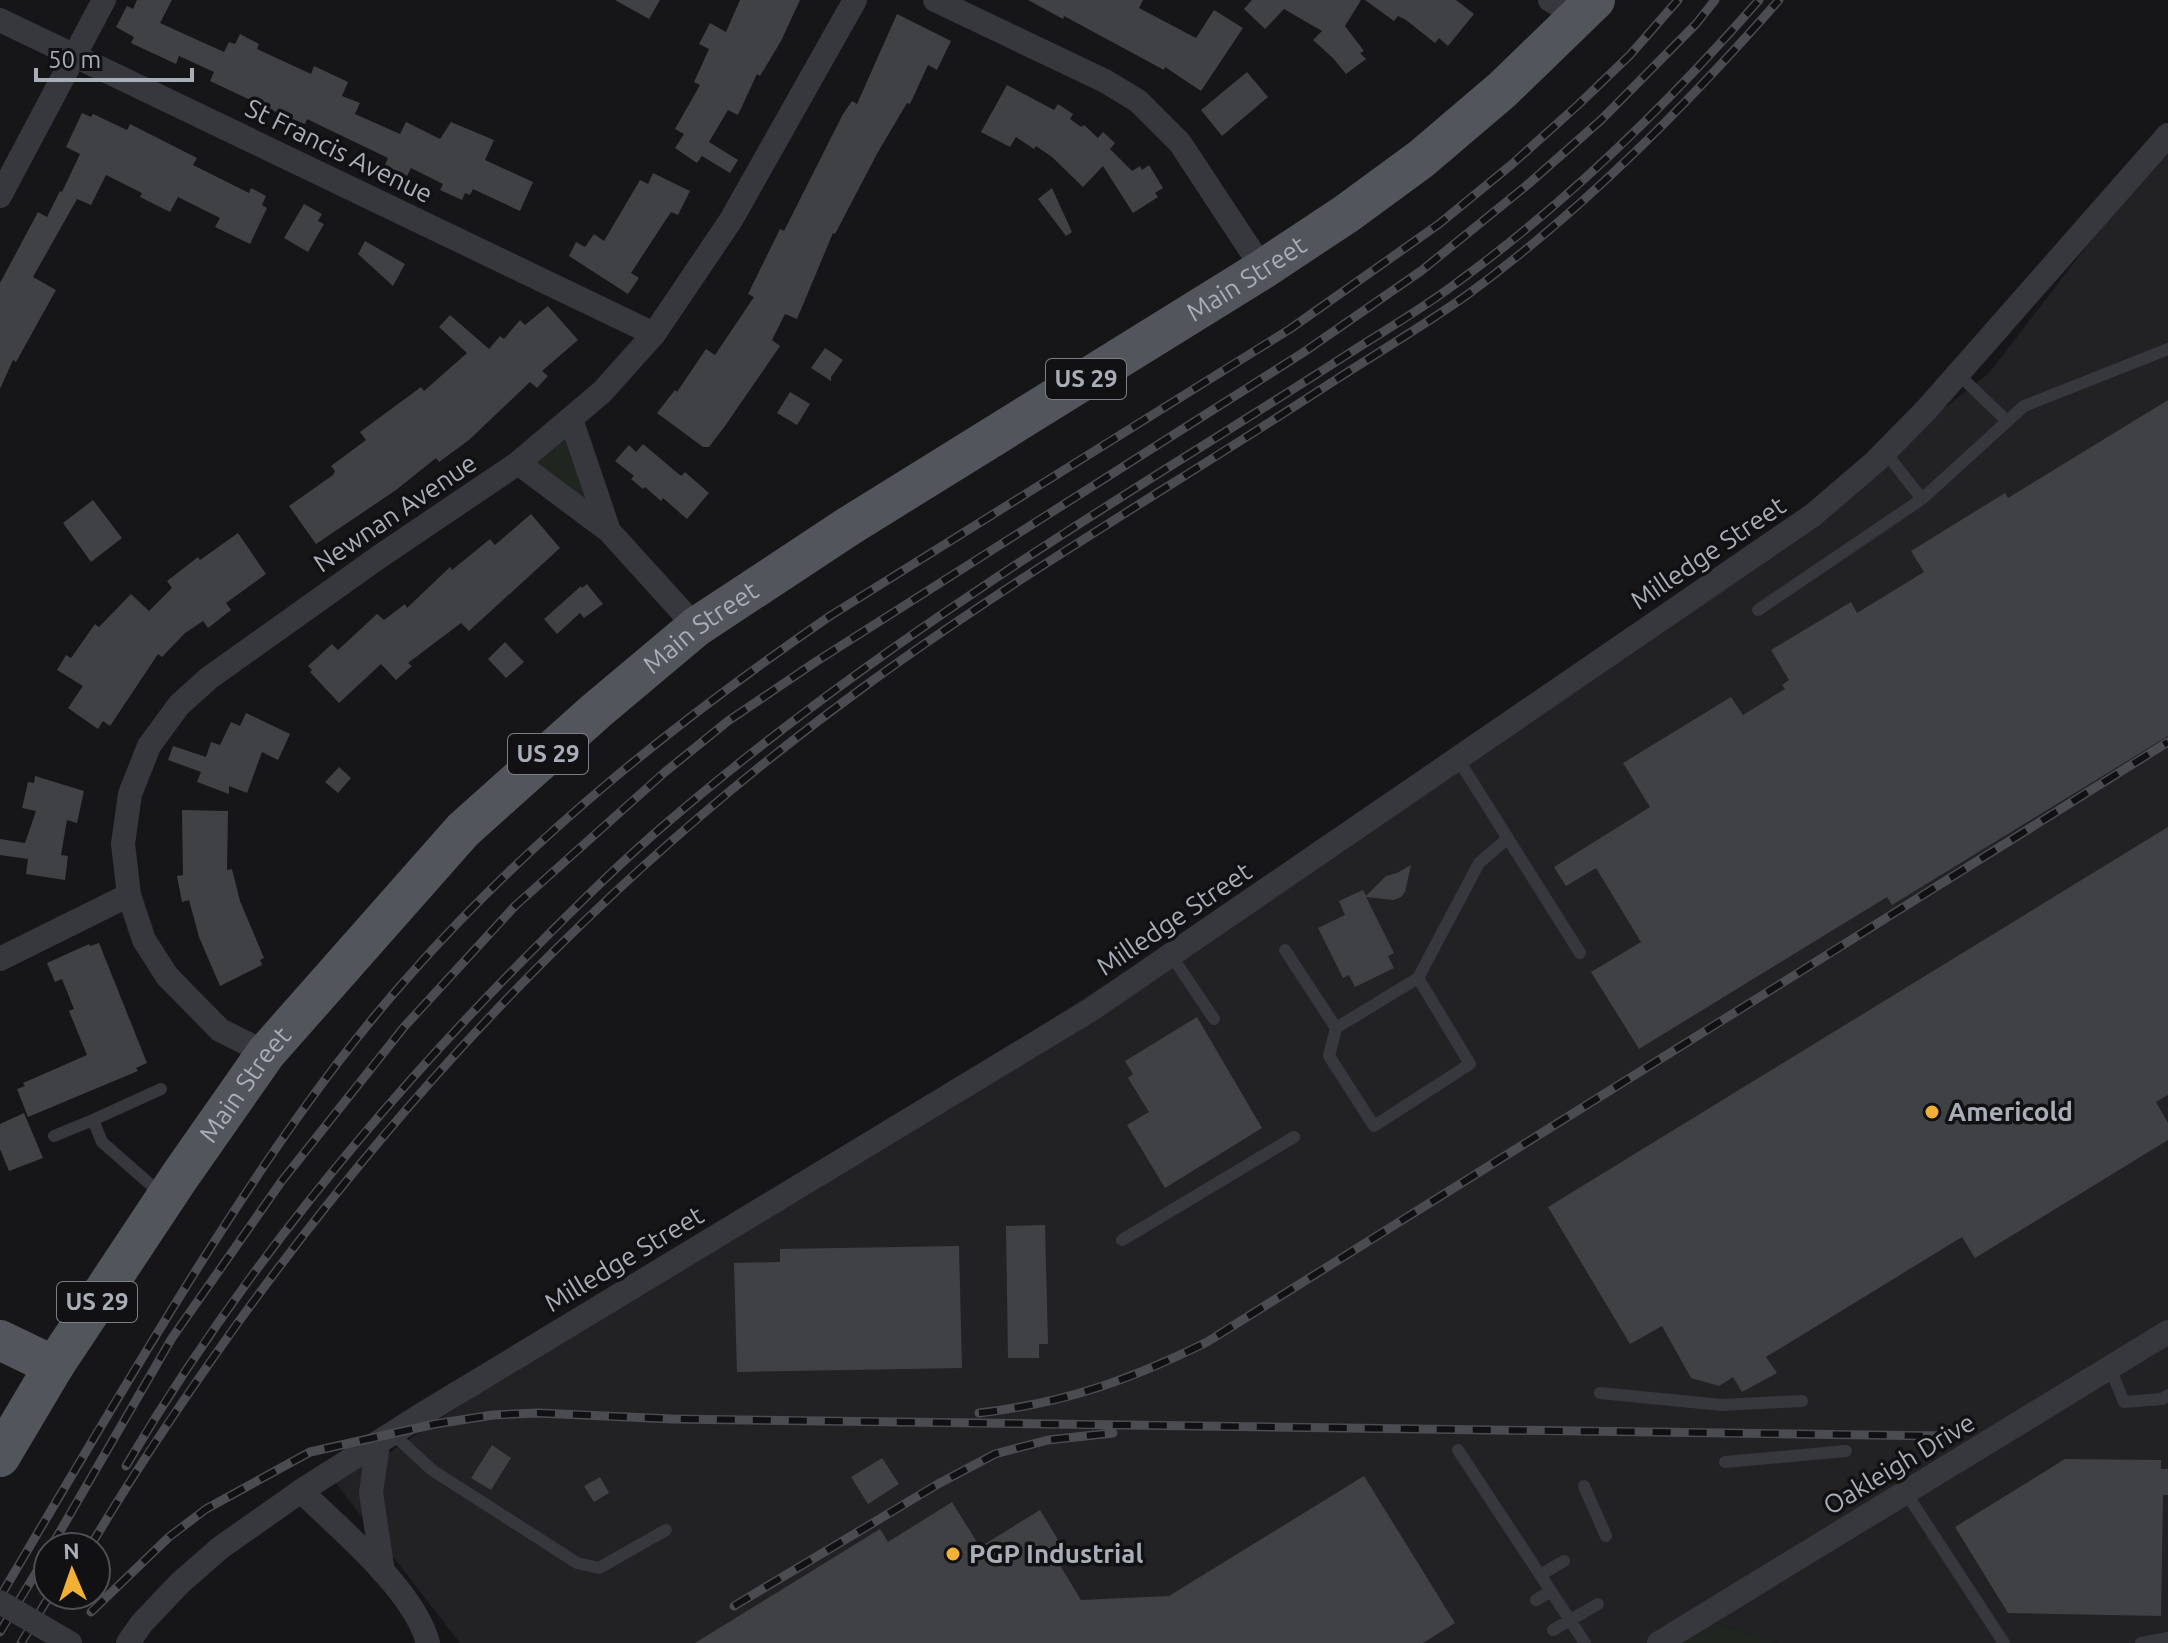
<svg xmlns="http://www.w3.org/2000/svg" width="2168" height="1643" font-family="Ubuntu,sans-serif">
	<rect width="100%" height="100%" fill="#161618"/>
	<path fill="#222225" d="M 2168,141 L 2168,1643 L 1778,1643 L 1690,1615 L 1650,1643 L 460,1643 L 320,1463 L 390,1452 L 765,1204 L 1247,893 L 1785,533 L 1989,373 Z"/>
	<path fill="#1e261f" d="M 566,424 L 606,519 L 524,458 Z
		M 1690,1615 L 1778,1643 L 1650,1643 Z"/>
	<path fill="#404145" d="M 137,0 L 172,0 L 160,23 L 224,52 L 229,42 L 235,44 L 240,34 L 259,44 L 257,49 L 311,74 L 314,66 L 348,82 L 342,96 L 360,103 L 355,114 L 400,134 L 406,122 L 440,139 L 451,122 L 494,140 L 485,160 L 533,182 L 520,211 L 473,189 L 470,195 L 465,193 L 462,200 L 440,190 L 443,184 L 411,168 L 407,176 L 385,165 L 388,158 L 307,119 L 305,124 L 278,113 L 210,81 L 214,72 L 179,56 L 176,64 L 131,43 L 134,37 L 116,27 L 127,6 L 133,9 Z
		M 615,0 L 660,0 L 649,19 Z
		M 740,0 L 800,0 L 781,41 L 760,76 L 757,74 L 738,115 L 728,110 L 709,142 L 738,160 L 730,173 L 702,156 L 697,163 L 675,148 L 684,134 L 675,129 L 700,85 L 694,82 L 709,49 L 699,44 L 710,23 L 726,32 Z
		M 1028,0 L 1143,0 L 1139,8 L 1196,38 L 1214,10 L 1243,28 L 1201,91 L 1165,67 L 1164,70 L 1064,16 L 1063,19 Z
		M 1252,0 L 1361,0 L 1345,26 L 1364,51 L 1360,53 L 1366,59 L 1346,74 L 1333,58 L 1313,40 L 1322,31 L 1284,9 L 1265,29 L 1244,9 Z
		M 1365,0 L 1456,0 L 1474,14 L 1448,46 L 1439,38 L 1435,43 L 1406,20 L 1398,16 L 1394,21 Z
		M 897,14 L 951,41 L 937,70 L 928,65 L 910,104 L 907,103 L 878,152 L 835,234 L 833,233 L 797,319 L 785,314 L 772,340 L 780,346 L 725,426 L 709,447 L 703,447 L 657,413 L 675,390 L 677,392 L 706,349 L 715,355 L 754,297 L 748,294 L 780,229 L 784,231 L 843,114 L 852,101 L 857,104 Z
		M 1247,72 L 1268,97 L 1222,136 L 1201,110 Z
		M 1007,85 L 1054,110 L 1058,104 L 1073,114 L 1070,119 L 1081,127 L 1084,125 L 1098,138 L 1103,132 L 1115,143 L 1110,149 L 1132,171 L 1140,166 L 1142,170 L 1149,165 L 1163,188 L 1155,193 L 1158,197 L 1133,213 L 1103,166 L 1083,187 L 1052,157 L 1036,146 L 1034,149 L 1016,137 L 1010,147 L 981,132 Z
		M 82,113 L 91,117 L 93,114 L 127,130 L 130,124 L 197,158 L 193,165 L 249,193 L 251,188 L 266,196 L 262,205 L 267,208 L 250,244 L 215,227 L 220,218 L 178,197 L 170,212 L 140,197 L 142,193 L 106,175 L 91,205 L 77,199 L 33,277 L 56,290 L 16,362 L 13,360 L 0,389 L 0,283 L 38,212 L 47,217 L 60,191 L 62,192 L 80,154 L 66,147 Z
		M 653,173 L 690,191 L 678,215 L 671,212 L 631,273 L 639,278 L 628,294 L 569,256 L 576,242 L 585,247 L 594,234 L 604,241 L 640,180 L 648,184 Z
		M 1052,188 L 1072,232 L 1066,236 L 1038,199 Z
		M 304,204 L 322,214 L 318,221 L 324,224 L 308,252 L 284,238 Z
		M 365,241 L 405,264 L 393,286 L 358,254 Z
		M 548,306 L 578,340 L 542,371 L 548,376 L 537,388 L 530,382 L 469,440 L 439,462 L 436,458 L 396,490 L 316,544 L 289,506 L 333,475 L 335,471 L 331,466 L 366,440 L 360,432 L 421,387 L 424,391 L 467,353 L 439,327 L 450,315 L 489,349 L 500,336 L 504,339 L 520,320 L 525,325 Z
		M 825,348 L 843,360 L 831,377 L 831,381 L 811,368 Z
		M 790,392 L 810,404 L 797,425 L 777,413 Z
		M 2168,400 L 2168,736 L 1892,905 L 1887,897 L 1639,1049 L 1591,972 L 1641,942 L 1596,868 L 1566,886 L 1554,867 L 1650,807 L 1623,763 L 1731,697 L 1743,715 L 1785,689 L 1782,685 L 1789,680 L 1771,650 L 1851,602 L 1857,613 L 1924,572 L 1911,551 L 2005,493 L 2008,498 Z
		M 643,444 L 681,476 L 685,472 L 709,493 L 687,519 L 663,498 L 661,501 L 645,487 L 643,489 L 631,479 L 634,476 L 615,461 L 629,445 L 636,452 Z
		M 93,500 L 122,538 L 91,562 L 63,523 Z
		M 531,514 L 560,548 L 469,631 L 461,623 L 408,663 L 412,666 L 396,680 L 381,664 L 339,703 L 310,672 L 312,670 L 308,666 L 332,644 L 338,650 L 377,614 L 384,620 L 405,604 L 407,608 L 450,567 L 452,570 L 490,539 L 495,545 Z
		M 238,533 L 266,574 L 226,603 L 231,610 L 208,628 L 203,621 L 185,633 L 162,657 L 158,654 L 110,726 L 103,721 L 98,729 L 68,708 L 83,686 L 57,670 L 66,655 L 71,658 L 95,624 L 99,627 L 131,594 L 149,611 L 172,588 L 167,581 L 198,557 L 200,560 Z
		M 587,584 L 603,604 L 584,618 L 580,613 L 557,634 L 544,619 L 581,586 L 582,588 Z
		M 505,642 L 524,662 L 506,678 L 488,659 Z
		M 246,713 L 290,734 L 278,760 L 262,752 L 247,793 L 229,786 L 229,794 L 197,782 L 201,772 L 168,760 L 173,746 L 206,757 L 211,742 L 220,745 L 231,722 L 240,726 Z
		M 339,767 L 351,778 L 338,793 L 325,782 Z
		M 35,776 L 84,791 L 77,823 L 67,820 L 61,855 L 68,856 L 65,880 L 26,874 L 28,859 L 0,855 L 0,839 L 25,843 L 36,811 L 22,808 L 28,782 L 34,783 Z
		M 182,810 L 228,811 L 227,870 L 232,869 L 240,901 L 264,958 L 260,960 L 262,965 L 220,986 L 199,937 L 189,900 L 182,902 L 177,876 L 183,875 Z
		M 2168,827 L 2168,1095 L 2156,1102 L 2168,1123 L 2168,1140 L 1975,1258 L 1962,1237 L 1766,1357 L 1777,1373 L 1742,1392 L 1733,1377 L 1719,1386 L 1691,1378 L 1662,1326 L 1630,1344 L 1548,1207 Z
		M 1411,865 L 1405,892 L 1401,897 L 1393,900 L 1366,897 L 1394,953 L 1388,956 L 1394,968 L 1355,987 L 1349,975 L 1343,978 L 1318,928 L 1345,915 L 1339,901 L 1363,890 L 1366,896 L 1386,876 L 1397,873 Z
		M 99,943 L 147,1063 L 136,1068 L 138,1071 L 28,1117 L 17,1089 L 25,1086 L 23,1083 L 87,1055 L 69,1011 L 74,1009 L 62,979 L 55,982 L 47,963 L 89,944 L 90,946 Z
		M 1197,1017 L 1262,1128 L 1165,1188 L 1127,1125 L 1149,1112 L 1128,1078 L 1133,1074 L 1125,1061 Z
		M 24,1113 L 43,1158 L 9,1171 L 0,1149 L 0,1124 Z
		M 1045,1225 L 1048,1344 L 1039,1344 L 1039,1358 L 1008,1358 L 1006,1226 Z
		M 959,1246 L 962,1368 L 737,1372 L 734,1263 L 780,1262 L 780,1249 Z
		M 492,1445 L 511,1458 L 491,1490 L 471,1478 Z
		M 882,1458 L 899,1484 L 868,1504 L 851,1477 Z
		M 2065,1459 L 2161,1460 L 2161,1469 L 2168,1469 L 2168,1495 L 2163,1495 L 2161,1616 L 2008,1613 L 1955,1527 Z
		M 1364,1476 L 1455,1623 L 1423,1643 L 695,1643 L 880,1529 L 888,1542 L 952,1502 L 980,1547 L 1040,1510 L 1071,1561 L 1061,1567 L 1081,1600 L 1169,1596 Z
		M 600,1477 L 609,1493 L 594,1502 L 584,1486 Z"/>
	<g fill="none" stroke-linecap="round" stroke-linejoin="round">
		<path stroke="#37383d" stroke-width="12" d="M 1958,374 L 2007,421
			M 1922,499 L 2024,406 L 2168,349
			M 1758,610 L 1922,499 L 1885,452
			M 1458,759 L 1580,953
			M 1285,950 L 1336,1028
			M 1171,955 L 1214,1019
			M 1418,978 L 1470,1064 L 1374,1126 L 1329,1056 L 1336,1028 L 1418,978 L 1479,863 L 1508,838
			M 54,1136 L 93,1120
			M 160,1193 L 102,1142 L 93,1120 L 161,1089
			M 1122,1240 L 1294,1137
			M 2110,1368 L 2124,1402 L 2162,1399 L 2168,1395
			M 1600,1393 L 1722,1405 L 1802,1401
			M 393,1434 L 432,1470 L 577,1563 L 599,1568 L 666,1530
			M 1458,1450 L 1585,1643
			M 1725,1462 L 1846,1451
			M 1584,1486 L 1606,1536
			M 1906,1493 L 2004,1643
			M 1540,1575 L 1564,1561
			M 1536,1600 L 1551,1591
			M 1553,1630 L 1598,1604
			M 2141,1643 L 2168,1638"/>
		<path stroke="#37383d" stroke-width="24" d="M 935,0 L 1105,81 L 1138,101 L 1180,143 L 1263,269
			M 1550,0 L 1579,17
			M 0,20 L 654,334
			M 0,196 L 104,0
			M 571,419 L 609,531
			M 518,463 L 609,531 L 696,627
			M 0,959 L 129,895
			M 266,1053 L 220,1030 L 167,976 L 144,940 L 129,895 L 123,844 L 130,794 L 149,746 L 179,705 L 209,678 L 379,557 L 518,463 L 602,392 L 654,334 L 731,220 L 855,0
			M 378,1443 L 371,1493 L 383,1572
			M 301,1491 C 341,1530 414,1590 428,1643
			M 128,1643 L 142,1623 L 180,1583 L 220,1548 L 301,1491 L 426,1412 L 1092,1009 L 1813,515 L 1876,461 L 1927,409 L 2168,135
			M 1659,1643 L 2168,1332"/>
		<g stroke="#53555c" stroke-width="40">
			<path d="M 0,1340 L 54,1366"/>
			<path id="s1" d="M 0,1457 L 54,1366 L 180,1176 L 266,1053 L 463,830 L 596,711 L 696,627 L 849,526 L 1263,269 L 1346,214 L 1421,159 L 1502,90 L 1595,0"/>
		</g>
		<g stroke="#4a4c52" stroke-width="9">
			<path id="rail" d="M 979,1413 C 1065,1403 1130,1380 1207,1342 L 2168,742
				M 126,1466 C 236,1280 373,1112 524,959 C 571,912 618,864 669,821 C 768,736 873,660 981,588 C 1101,507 1226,433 1348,354 C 1385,330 1424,308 1459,281 C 1570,200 1669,103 1759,0
				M 51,1547 L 172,1338 L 281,1182 L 404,1027 L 515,906 L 665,772 L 728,721 L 817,661 L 1304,352 L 1421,271 L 1526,186 L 1601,120 L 1696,24 L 1715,0
				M 90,1547 C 135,1470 185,1397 237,1324 C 417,1075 623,861 872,681 C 1023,572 1184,479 1340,377 C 1382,350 1426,324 1467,295 C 1583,210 1685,107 1779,0
				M 0,1597 C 64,1488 128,1379 195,1272 C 260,1169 328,1067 409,976 C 532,836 677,721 830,616 L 1290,329 L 1439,224 L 1511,165 L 1578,105 L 1630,55 L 1678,0
				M 734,1606 L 938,1484 L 995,1454 L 1048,1440 L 1113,1433
				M 91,1612 L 169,1537 L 206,1509 L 310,1452 L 435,1424 L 493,1415 L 538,1413 L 672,1419 L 1946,1436
				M 0,1632 L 48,1553
				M 21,1643 L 50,1595"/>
		</g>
		<use href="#rail" stroke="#111113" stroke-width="6" stroke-dasharray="18" stroke-linecap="butt"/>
		<path stroke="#37383d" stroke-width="24" d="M 0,1602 L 70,1643"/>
	</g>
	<g fill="#f2b134" stroke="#111113" stroke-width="3">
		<circle cx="1932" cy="1112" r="8"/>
		<circle cx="953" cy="1554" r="8"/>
	</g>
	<g text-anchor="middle" stroke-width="7" stroke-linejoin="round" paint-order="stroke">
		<g fill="#111113" stroke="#7b7e86" stroke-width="2">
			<rect x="1046" y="359" width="80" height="40" rx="6"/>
			<rect x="508" y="734" width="80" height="40" rx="6"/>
			<rect x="57" y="1282" width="80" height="40" rx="6"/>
		</g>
		<g font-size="24" font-weight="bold" fill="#a8adb8">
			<text x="1086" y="387">US 29</text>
			<text x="548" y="762">US 29</text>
			<text x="97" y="1310">US 29</text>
		</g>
		<g font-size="26" fill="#a8adb8" stroke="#111113">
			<text transform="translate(339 151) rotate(26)" y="9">St Francis Avenue</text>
			<text dy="9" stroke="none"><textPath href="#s1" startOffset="1742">Main Street</textPath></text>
			<text transform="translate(395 513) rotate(-34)" y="9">Newnan Avenue</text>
			<text transform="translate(1708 553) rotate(-34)" y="9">Milledge Street</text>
			<text dy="9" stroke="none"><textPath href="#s1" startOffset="1094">Main Street</textPath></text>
			<text transform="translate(1174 919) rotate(-34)" y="9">Milledge Street</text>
			<text dy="9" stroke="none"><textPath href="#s1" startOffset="446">Main Street</textPath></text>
			<text transform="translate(624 1259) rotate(-31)" y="9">Milledge Street</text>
			<text transform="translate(1899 1464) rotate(-31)" y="9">Oakleigh Drive</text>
		</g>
		<g font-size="26" font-weight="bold" fill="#a8adb8" stroke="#111113" text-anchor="start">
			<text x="1948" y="1121">Americold</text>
			<text x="969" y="1563">PGP Industrial</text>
		</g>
	</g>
	<g transform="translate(72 1571) rotate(358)"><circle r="38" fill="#111113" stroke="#4d4f55" stroke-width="2"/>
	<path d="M0-6L14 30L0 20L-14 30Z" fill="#f2b134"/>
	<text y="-12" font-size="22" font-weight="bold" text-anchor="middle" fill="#a8adb8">N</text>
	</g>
	<path d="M36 68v12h156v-12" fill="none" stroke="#a8adb8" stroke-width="4"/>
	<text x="48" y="68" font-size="24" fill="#a8adb8" stroke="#111113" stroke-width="6" paint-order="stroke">50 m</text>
</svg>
